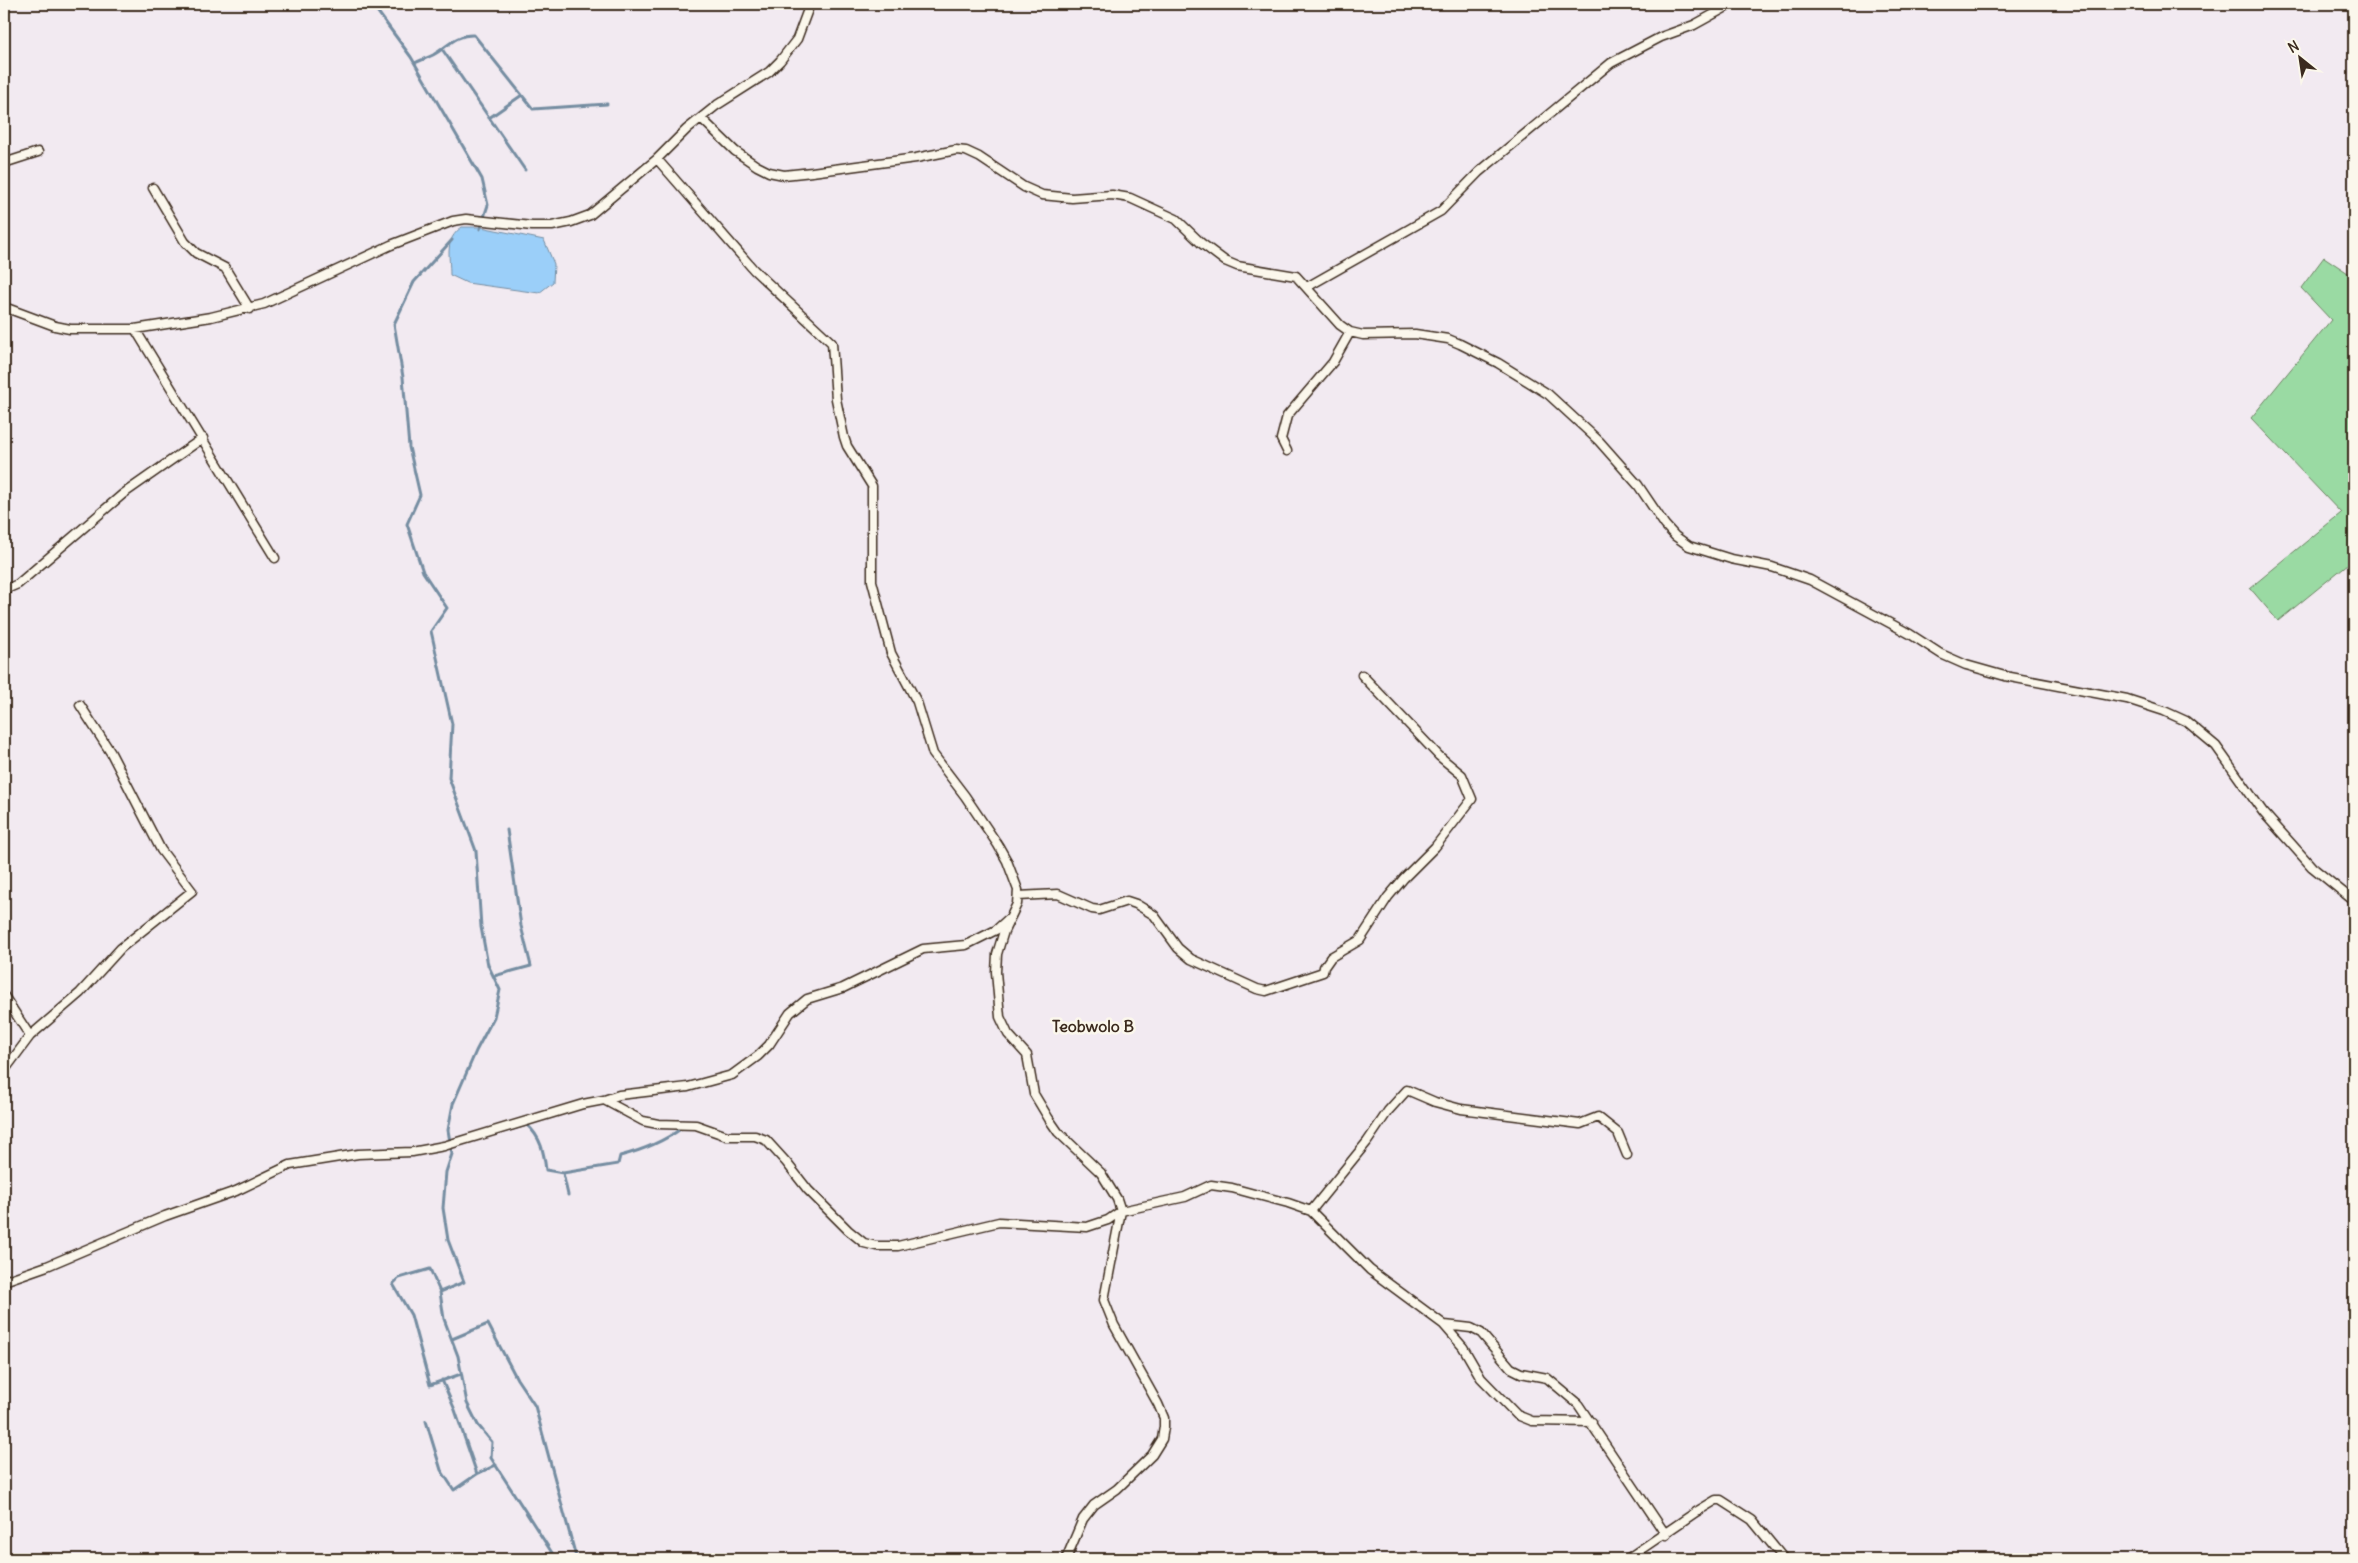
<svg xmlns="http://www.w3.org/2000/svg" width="2358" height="1563" font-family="Delius,sans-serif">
	<rect width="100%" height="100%" fill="#f2eaf1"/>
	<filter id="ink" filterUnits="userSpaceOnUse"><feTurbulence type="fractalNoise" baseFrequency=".02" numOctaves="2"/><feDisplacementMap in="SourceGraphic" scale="10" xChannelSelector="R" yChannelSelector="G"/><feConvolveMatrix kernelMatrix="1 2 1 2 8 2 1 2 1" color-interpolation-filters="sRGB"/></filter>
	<g filter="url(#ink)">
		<path fill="#9adaa3" stroke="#6a8260" d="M 2324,257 L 2354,277 L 2354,559 L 2278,621 L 2250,588 L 2341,513 L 2251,418 L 2331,320 L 2301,288 Z"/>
		<path fill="#9bcff9" stroke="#758da1" d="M 462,227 L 481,227 L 544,240 L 554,264 L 553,282 L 539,293 L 467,283 L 450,275 C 450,254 444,240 462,227 Z"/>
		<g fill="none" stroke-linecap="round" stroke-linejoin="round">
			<path stroke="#758da1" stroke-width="3" d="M 372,4 L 411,57 L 482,179 L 488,205 L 480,229
				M 442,49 L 525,170
				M 415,63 C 421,60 427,58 433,55 C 448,47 455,34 474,35 L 533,109 L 607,104
				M 489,118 L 522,95
				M 452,240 L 414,282 L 394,324 L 403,377 L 409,447 L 420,495 L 407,524 L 423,572 L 447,608 L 431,631 L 452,724 L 449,778 L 476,851 L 481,927 L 488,965 L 500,990 L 494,1017 L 476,1051 L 453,1104 L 448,1130 L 452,1154 L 446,1172 L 443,1208 L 448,1240 L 464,1282 L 440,1292 L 444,1319 L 458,1356 L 467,1403 L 478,1425 L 492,1442 L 491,1458 L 556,1559
				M 494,976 L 531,966 L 521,926 L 507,830
				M 502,1132 L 527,1125 C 541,1137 544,1153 546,1170 L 563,1173 L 618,1164 L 620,1156 C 643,1150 663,1142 682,1128
				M 563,1173 L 568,1195
				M 440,1292 L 430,1269 L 399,1278 L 393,1284 L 411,1315 L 430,1385 L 461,1374
				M 452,1339 L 488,1324 L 517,1379 L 535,1406 L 576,1557 L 575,1559
				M 442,1380 L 455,1410 L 477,1474
				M 426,1421 L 441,1470 L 454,1490 L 477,1474 L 496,1465"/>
			<g stroke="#3b2a1e" stroke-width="11">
				<path id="street" d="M 701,118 L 735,151 L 757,166 L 769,172 L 784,175 L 812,172 L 916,158 L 956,150 L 966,151 L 979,157 L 1024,187 L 1042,195 L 1072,198 L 1112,195 L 1130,198 L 1176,219 L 1201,243 L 1225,261 L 1237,266 L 1296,276 L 1340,325 L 1350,332 L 1363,335 L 1415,334 L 1448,339 L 1460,344 L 1498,363 L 1548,394 L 1599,441 L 1638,485 L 1665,525 L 1675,536 L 1689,546 L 1731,559 L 1772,567 L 1810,580 L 1910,634 L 1941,654 L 1966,665 L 2005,676 L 2127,699 L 2164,711 L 2186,721 L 2216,746 L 2263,812 L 2312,867 L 2354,901
					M 657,159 L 754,270 L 832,343 L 836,399 L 844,437 L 847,446 L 872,486 L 872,581 L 891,653 L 917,702 L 933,754 L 965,796 L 998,845 L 1007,861 L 1018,890 L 1017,904 L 1004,931 L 997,954 L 996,972 L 1000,1017 L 1008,1034 L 1027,1055 L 1034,1094 L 1049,1119 L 1058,1132 L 1101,1173 L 1117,1199 L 1121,1211 L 1104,1300 L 1114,1325 L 1158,1404 L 1164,1418 L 1164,1427 L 1162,1439 L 1152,1455 L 1117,1489 L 1094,1505 L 1083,1519 L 1066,1559
					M 4,163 L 38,152
					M 153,188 L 185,242 L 196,253 L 225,268 L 250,309
					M 1307,287 L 1441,211 L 1479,172 L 1611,63 L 1661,37 L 1694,25 L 1732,4
					M 4,307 L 55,326 L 70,329 L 135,329 L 211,317 L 264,304 L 391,245 L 453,221 L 466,219 L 532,226 L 552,226 L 571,222 L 590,215 L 657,159 L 687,129 L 717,105 L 769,72 L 780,61 L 797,39 L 810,4
					M 135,329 L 275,558
					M 1287,451 L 1281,439 L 1287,416 L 1333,362 L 1350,332
					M 4,590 L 18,584 L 123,494 L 203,438
					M 1018,896 L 1058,894 L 1092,909 L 1099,910 L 1127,901 L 1136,904 L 1154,915 L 1178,948 L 1191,959 L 1257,989 L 1266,991 L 1323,972 L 1324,967 L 1331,957 L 1360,940 L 1388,897 L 1404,878 L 1435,847 L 1472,799 L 1462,775 L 1439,756 L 1362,675
					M 4,996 L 30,1036 L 4,1071
					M 30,1036 L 80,993 L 121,948 L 192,891 L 161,850 L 111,753 L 80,705
					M 604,1100 L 619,1095 L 688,1087 L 732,1075 L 758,1056 L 769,1045 L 790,1013 L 807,999 L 843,988 L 923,949 L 966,945 L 996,930 L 1007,920
					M 1311,1211 L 1367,1142 L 1388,1111 L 1407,1090 L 1435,1102 L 1461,1109 L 1580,1124 L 1598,1117 L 1618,1133 L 1627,1155
					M 4,1281 L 47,1266 L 165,1216 L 236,1191 L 290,1165 L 358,1154 L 412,1152 L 444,1146 L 583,1104 L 604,1100 L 643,1121 L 658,1124 L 696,1125 L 727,1136 L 755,1136 L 766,1140 L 786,1162 L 808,1190 L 848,1230 L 864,1243 L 876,1246 L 898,1246 L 999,1222 L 1087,1227 L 1108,1220 L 1121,1211 L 1185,1197 L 1211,1185 L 1232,1188 L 1288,1203 L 1311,1211 L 1370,1270 L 1443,1324 L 1463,1347 L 1481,1378 L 1517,1415 L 1532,1421 L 1592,1422
					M 1445,1325 L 1471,1328 L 1481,1333 L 1511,1368 L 1521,1373 L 1547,1378 L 1578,1404 L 1666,1535
					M 1627,1559 L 1696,1512 L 1716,1500 L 1721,1500 L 1752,1520 L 1784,1559"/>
			</g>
			<use href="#street" stroke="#fbf7ec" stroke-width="8"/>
		</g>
	</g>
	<g text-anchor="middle" stroke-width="5" stroke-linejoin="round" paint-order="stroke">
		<g font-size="16" font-weight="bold" fill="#3b2a1e" stroke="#fbf7ec">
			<text x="1093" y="1032">Teobwolo B</text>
		</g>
	</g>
	<rect width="2358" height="1563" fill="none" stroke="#fbf7ec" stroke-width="20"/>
	<rect x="10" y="10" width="2338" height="1543" fill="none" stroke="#3b2a1e" stroke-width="2" filter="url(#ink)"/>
	<g transform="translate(2300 58) rotate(330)" stroke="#fbf7ec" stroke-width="4" paint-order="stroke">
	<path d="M0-4L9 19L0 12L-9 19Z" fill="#3b2a1e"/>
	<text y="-8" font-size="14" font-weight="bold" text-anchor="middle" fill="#3b2a1e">N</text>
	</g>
</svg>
